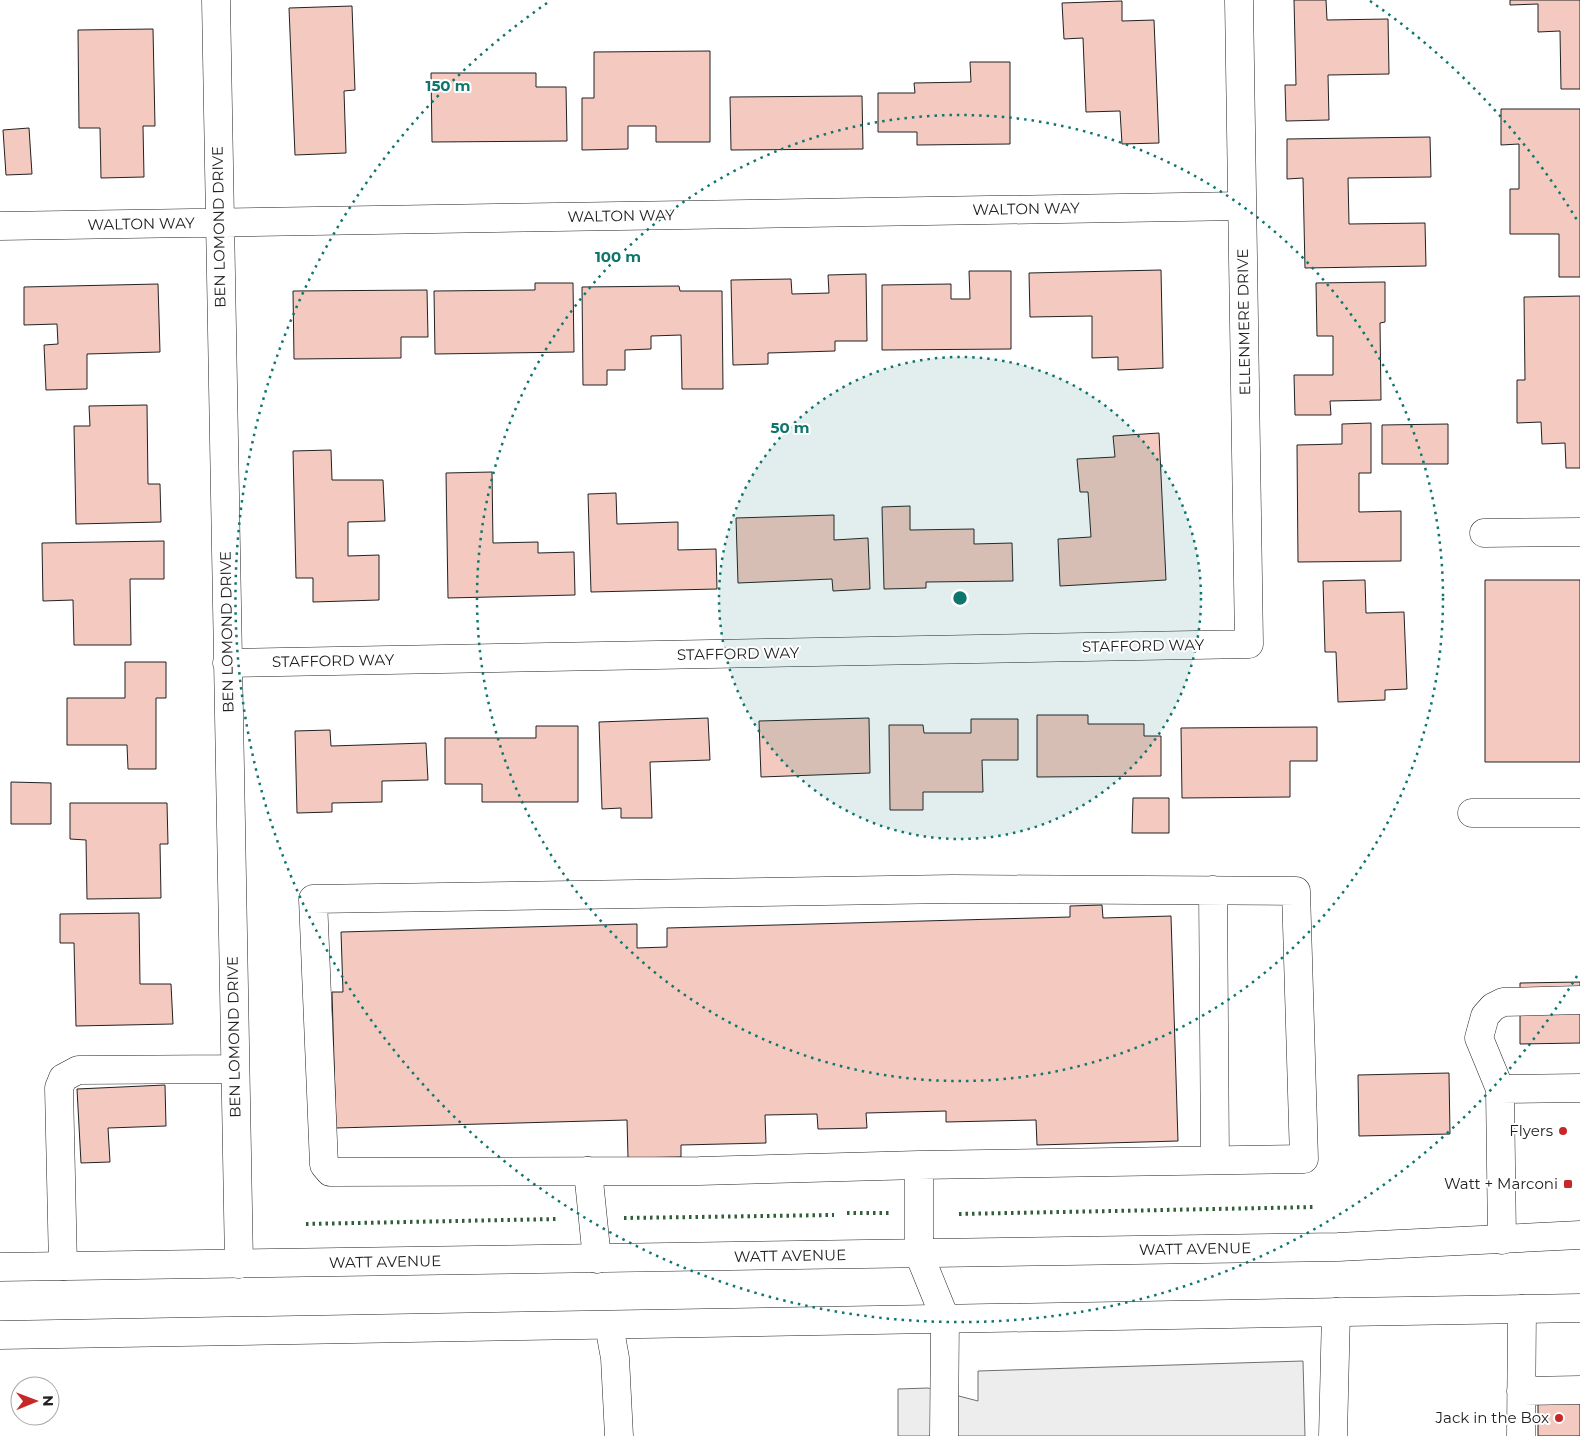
<svg xmlns="http://www.w3.org/2000/svg" width="1580" height="1436" font-family="Montserrat,sans-serif">
	<rect width="100%" height="100%" fill="#fff"/>
	<path fill="#ededed" stroke="#6f6f6f" d="M 1303,1361 L 1305,1436 L 898,1436 L 898,1389 L 928,1388 L 978,1401 L 978,1371 Z"/>
	<path fill="#f3c9c0" stroke="#222" d="M 1294,0 L 1326,0 L 1327,20 L 1388,19 L 1389,74 L 1328,75 L 1329,120 L 1286,121 L 1285,85 L 1296,85 Z
		M 1510,0 L 1580,0 L 1580,89 L 1561,89 L 1560,31 L 1538,32 L 1538,4 L 1510,5 Z
		M 1122,1 L 1122,21 L 1154,20 L 1159,143 L 1122,144 L 1120,111 L 1086,112 L 1083,38 L 1064,39 L 1062,3 Z
		M 352,6 L 355,90 L 344,91 L 346,153 L 295,155 L 289,8 Z
		M 153,29 L 155,126 L 143,126 L 144,177 L 101,178 L 100,128 L 79,128 L 78,30 Z
		M 710,51 L 710,142 L 656,142 L 656,126 L 628,126 L 628,149 L 582,150 L 582,98 L 594,98 L 594,52 Z
		M 970,62 L 1010,62 L 1010,144 L 917,145 L 917,132 L 878,132 L 878,93 L 915,93 L 914,83 L 971,82 Z
		M 431,73 L 536,73 L 536,87 L 566,87 L 567,141 L 432,142 Z
		M 862,96 L 863,149 L 731,150 L 730,97 Z
		M 1501,109 L 1580,109 L 1580,277 L 1559,277 L 1559,234 L 1510,234 L 1510,189 L 1519,189 L 1519,144 L 1501,145 Z
		M 29,128 L 32,174 L 6,175 L 3,130 Z
		M 1430,137 L 1431,177 L 1348,178 L 1349,224 L 1425,223 L 1426,266 L 1305,268 L 1303,178 L 1287,179 L 1287,139 Z
		M 1161,270 L 1163,368 L 1118,370 L 1118,357 L 1092,358 L 1092,316 L 1030,317 L 1029,273 Z
		M 969,271 L 1011,271 L 1011,349 L 882,350 L 882,285 L 951,284 L 951,299 L 970,299 Z
		M 866,274 L 867,341 L 835,341 L 835,351 L 768,353 L 768,364 L 733,365 L 731,280 L 791,279 L 792,294 L 829,293 L 828,275 Z
		M 1385,282 L 1385,322 L 1380,323 L 1381,400 L 1330,401 L 1331,415 L 1295,415 L 1294,375 L 1333,375 L 1333,336 L 1317,336 L 1316,283 Z
		M 535,283 L 573,283 L 574,352 L 435,354 L 434,291 L 535,290 Z
		M 158,284 L 160,352 L 87,354 L 87,389 L 46,390 L 44,345 L 58,344 L 57,324 L 24,325 L 24,287 Z
		M 679,286 L 680,291 L 722,291 L 723,389 L 682,389 L 681,335 L 651,336 L 651,349 L 625,350 L 625,370 L 607,370 L 607,385 L 583,385 L 582,287 Z
		M 427,290 L 428,337 L 401,337 L 401,358 L 294,359 L 293,291 Z
		M 1580,296 L 1580,468 L 1566,468 L 1565,443 L 1542,444 L 1541,422 L 1517,423 L 1517,380 L 1525,380 L 1524,297 Z
		M 147,405 L 148,484 L 160,484 L 161,522 L 76,524 L 74,426 L 90,426 L 89,406 Z
		M 1371,423 L 1371,473 L 1359,473 L 1359,512 L 1401,511 L 1401,561 L 1298,562 L 1297,445 L 1342,444 L 1342,424 Z
		M 1448,424 L 1448,464 L 1382,464 L 1382,425 Z
		M 1159,433 L 1166,580 L 1060,586 L 1058,539 L 1091,537 L 1088,492 L 1080,492 L 1077,459 L 1115,457 L 1113,436 Z
		M 331,450 L 332,480 L 383,480 L 385,521 L 348,522 L 348,556 L 379,555 L 379,600 L 313,602 L 313,578 L 296,578 L 293,451 Z
		M 492,472 L 493,543 L 538,542 L 538,553 L 574,552 L 575,595 L 448,598 L 446,473 Z
		M 616,493 L 617,524 L 678,522 L 678,550 L 716,549 L 717,589 L 591,592 L 588,494 Z
		M 910,506 L 910,530 L 974,529 L 974,544 L 1012,543 L 1013,581 L 926,582 L 926,588 L 884,589 L 882,507 Z
		M 834,515 L 834,540 L 868,538 L 870,589 L 833,591 L 832,579 L 738,583 L 736,518 Z
		M 164,541 L 164,579 L 130,579 L 131,645 L 74,645 L 73,600 L 43,601 L 42,543 Z
		M 1365,580 L 1366,613 L 1404,612 L 1407,689 L 1385,690 L 1385,700 L 1338,702 L 1336,652 L 1325,652 L 1323,581 Z
		M 1485,580 L 1580,580 L 1580,762 L 1485,762 Z
		M 125,662 L 166,662 L 166,698 L 156,698 L 156,769 L 128,769 L 127,745 L 67,745 L 67,698 L 125,698 Z
		M 1037,715 L 1088,715 L 1088,724 L 1144,724 L 1144,736 L 1161,736 L 1161,776 L 1037,777 Z
		M 708,718 L 710,760 L 650,762 L 652,818 L 621,818 L 621,808 L 602,809 L 599,722 Z
		M 869,718 L 870,773 L 761,777 L 759,721 Z
		M 971,719 L 1018,719 L 1018,760 L 982,760 L 983,792 L 923,792 L 923,810 L 890,810 L 889,725 L 923,725 L 924,733 L 971,733 Z
		M 536,726 L 578,726 L 578,802 L 482,802 L 482,784 L 445,784 L 445,738 L 536,738 Z
		M 1317,727 L 1317,761 L 1290,761 L 1290,797 L 1182,798 L 1181,728 Z
		M 330,730 L 331,746 L 426,743 L 428,780 L 382,781 L 382,802 L 332,803 L 332,812 L 297,813 L 295,731 Z
		M 11,782 L 51,783 L 51,824 L 11,824 Z
		M 1133,798 L 1169,798 L 1169,833 L 1132,833 Z
		M 70,803 L 167,803 L 168,844 L 160,844 L 161,898 L 87,899 L 86,840 L 70,839 Z
		M 1102,905 L 1103,918 L 1171,916 L 1178,1141 L 1037,1145 L 1036,1120 L 946,1122 L 946,1111 L 866,1113 L 867,1128 L 818,1129 L 817,1114 L 765,1115 L 766,1143 L 681,1145 L 681,1157 L 628,1158 L 627,1120 L 336,1128 L 332,992 L 343,992 L 341,932 L 637,924 L 637,948 L 667,947 L 667,928 L 1070,917 L 1070,906 Z
		M 139,913 L 140,984 L 171,984 L 173,1024 L 76,1026 L 74,943 L 60,943 L 60,914 Z
		M 1580,982 L 1580,1043 L 1520,1044 L 1520,983 Z
		M 1449,1073 L 1450,1134 L 1359,1136 L 1358,1075 Z
		M 165,1085 L 166,1126 L 108,1128 L 110,1162 L 81,1163 L 77,1089 Z
		M 1580,1399 L 1580,1436 L 1538,1436 L 1538,1400 Z"/>
	<g fill="none" stroke-linecap="round" stroke-linejoin="round">
		<g stroke="#222" stroke-width="29">
			<path id="minor" d="M 216,0 L 239,1264
				M 0,226 L 1242,206
				M 1484,533 L 1580,532
				M 227,663 L 1249,644 L 1239,0
				M 1472,813 L 1580,813
				M 1213,890 L 1215,1160
				M 1500,1089 L 1580,1088
				M 919,1165 L 1304,1159 L 1296,891 L 952,889 L 313,899 L 324,1165 L 330,1172 L 699,1171 L 919,1165 L 919,1254 L 945,1318 L 944,1436
				M 588,1171 L 597,1259
				M 1502,1240 L 1500,1089 L 1479,1038 L 1485,1016 L 1493,1007 L 1503,1002 L 1580,1000
				M 63,1266 L 59,1088 L 63,1078 L 78,1070 L 235,1069
				M 609,1325 L 615,1358 L 619,1436
				M 1521,1391 L 1580,1390
				M 1333,1436 L 1336,1312
				M 1521,1436 L 1522,1309"/>
		</g>
		<g stroke="#222" stroke-width="29">
			<path id="major" d="M 0,1267 L 1338,1247 L 1580,1235
				M 0,1335 L 1580,1308"/>
		</g>
		<use href="#minor" stroke="#fff" stroke-width="28"/>
		<use href="#major" stroke="#fff" stroke-width="28"/>
		<path stroke="#2f5e38" stroke-width="4" stroke-dasharray="2.5 4" stroke-linecap="butt" d="M 847,1213 L 892,1213
			M 959,1214 L 1316,1207
			M 624,1218 L 834,1215
			M 306,1224 L 556,1219"/>
	</g>
	<circle cx="960" cy="598" r="241" fill="#0f766e" fill-opacity=".12"/>
	<g fill="none" stroke="#0f766e" stroke-width="2.5" stroke-dasharray="2.5 5">
		<circle cx="960" cy="598" r="241"/>
		<circle cx="960" cy="598" r="483"/>
		<path d="M1577 976A724 724 0 1 1 550 1M1370 1A724 724 0 0 1 1577 220"/>
	</g>
	<g fill="#c62828" stroke="#fff" stroke-width="2">
		<circle cx="1563" cy="1131" r="5"/>
		<rect x="1563" y="1179" width="10" height="10" rx="2.5"/>
		<circle cx="1559" cy="1418" r="5"/>
	</g>
	<g text-anchor="middle" stroke-width="4" stroke-linejoin="round" paint-order="stroke">
		<g font-size="15" fill="#222" stroke="#fff">
			<text transform="translate(1026 209) rotate(-1)" y="5">WALTON WAY</text>
			<text transform="translate(621 216) rotate(-1)" y="5">WALTON WAY</text>
			<text transform="translate(141 224) rotate(-1)" y="5">WALTON WAY</text>
			<text transform="translate(219 227) rotate(-91)" y="5">BEN LOMOND DRIVE</text>
			<text transform="translate(1244 322) rotate(-91)" y="5">ELLENMERE DRIVE</text>
			<text transform="translate(227 632) rotate(-91)" y="5">BEN LOMOND DRIVE</text>
			<text transform="translate(1143 646) rotate(-1)" y="5">STAFFORD WAY</text>
			<text transform="translate(738 654) rotate(-1)" y="5">STAFFORD WAY</text>
			<text transform="translate(333 661) rotate(-1)" y="5">STAFFORD WAY</text>
			<text transform="translate(234 1037) rotate(-91)" y="5">BEN LOMOND DRIVE</text>
			<text transform="translate(1195 1249) rotate(-1)" y="5">WATT AVENUE</text>
			<text transform="translate(790 1256) rotate(-1)" y="5">WATT AVENUE</text>
			<text transform="translate(385 1262) rotate(-1)" y="5">WATT AVENUE</text>
		</g>
		<g font-size="15" fill="#222" stroke="#fff" text-anchor="end">
			<text x="1553" y="1136">Flyers</text>
			<text x="1558" y="1189">Watt + Marconi</text>
			<text x="1549" y="1423">Jack in the Box</text>
		</g>
	</g>
	<circle cx="960" cy="598" r="8" fill="#0f766e" stroke="#fff" stroke-width="2.5"/>
	<g font-size="15" text-anchor="middle" font-weight="bold" fill="#0f766e" stroke="#fff" stroke-width="4" stroke-linejoin="round" paint-order="stroke">
		<text x="448" y="91">150 m</text>
		<text x="618" y="262">100 m</text>
		<text x="790" y="433">50 m</text>
	</g>
	<g transform="translate(35 1401) rotate(89)"><circle r="24" fill="#ffffff" stroke="#a7a7a7"/>
	<path d="M0-4L9 19L0 12L-9 19Z" fill="#c62828"/>
	<text y="-8" font-size="14" font-weight="bold" text-anchor="middle" fill="#222222">N</text>
	</g>
</svg>
